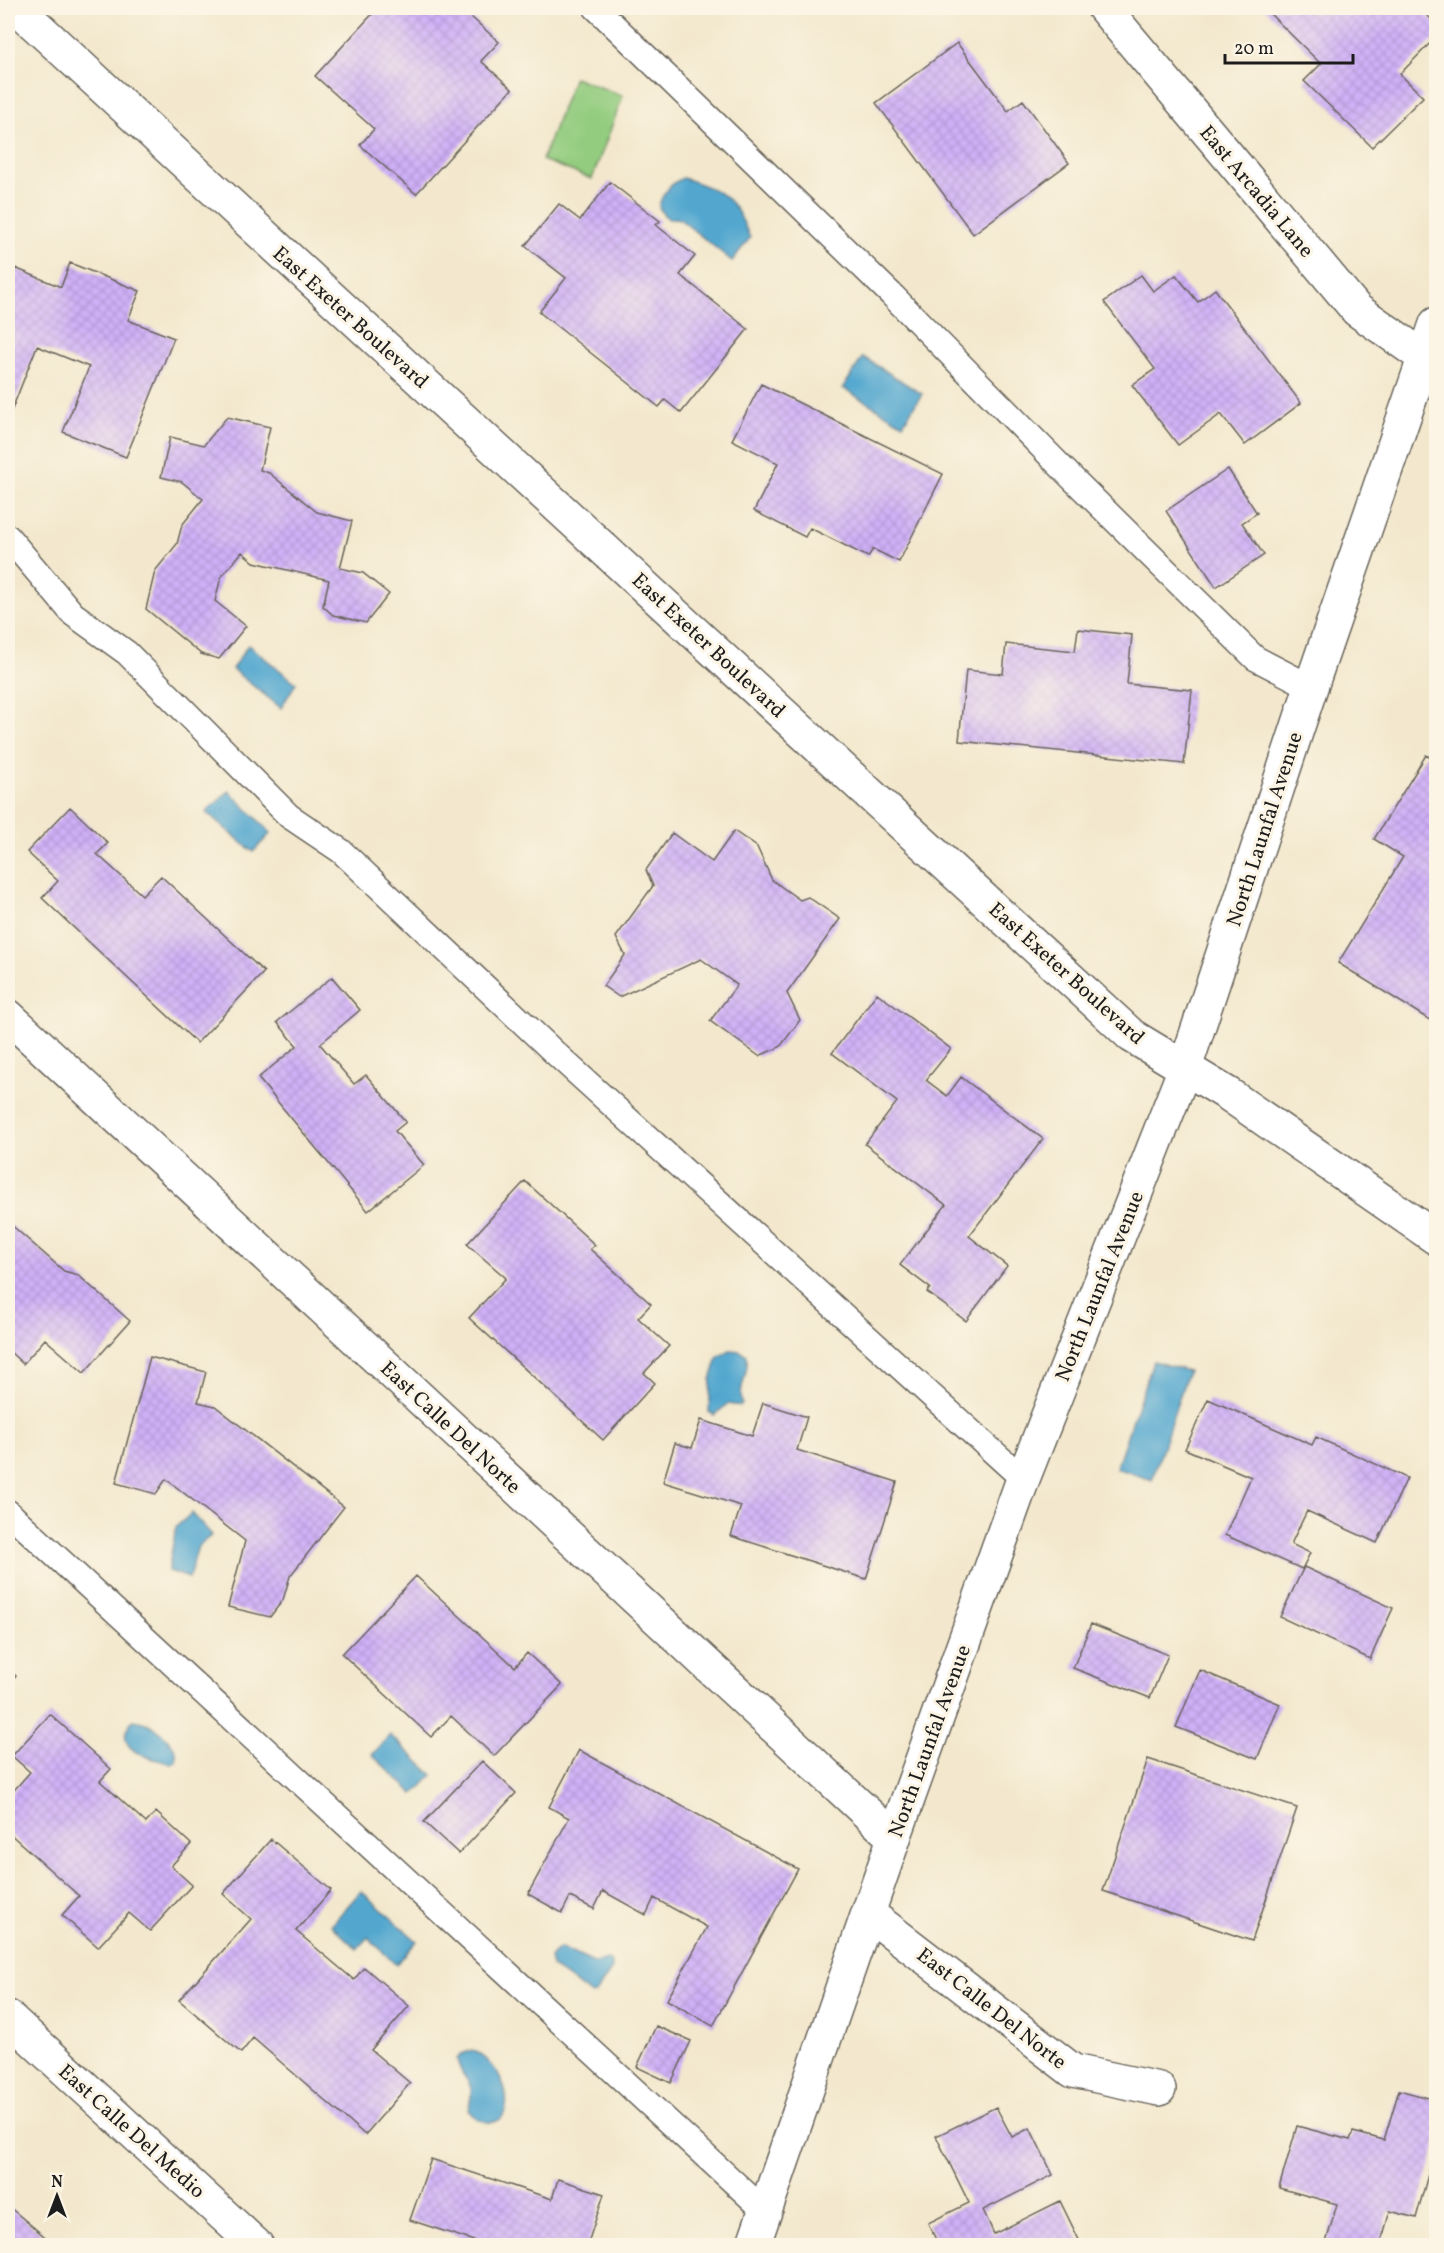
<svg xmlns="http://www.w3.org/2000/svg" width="1444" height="2253" font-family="Vollkorn,serif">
	<defs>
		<pattern id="building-cross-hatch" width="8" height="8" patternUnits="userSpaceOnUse" patternTransform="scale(1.5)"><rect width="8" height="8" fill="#cfb0f7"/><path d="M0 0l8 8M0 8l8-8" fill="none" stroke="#b197d3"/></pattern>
	</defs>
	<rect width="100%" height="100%" fill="#fcf5e5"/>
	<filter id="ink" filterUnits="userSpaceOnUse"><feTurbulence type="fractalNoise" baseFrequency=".0167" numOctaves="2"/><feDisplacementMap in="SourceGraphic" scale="12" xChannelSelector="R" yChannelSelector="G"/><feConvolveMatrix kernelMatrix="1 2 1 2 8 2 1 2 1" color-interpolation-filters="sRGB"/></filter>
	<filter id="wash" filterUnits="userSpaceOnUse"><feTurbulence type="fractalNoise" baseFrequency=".008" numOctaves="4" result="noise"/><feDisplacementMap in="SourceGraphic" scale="24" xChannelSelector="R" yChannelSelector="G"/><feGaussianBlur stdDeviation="1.35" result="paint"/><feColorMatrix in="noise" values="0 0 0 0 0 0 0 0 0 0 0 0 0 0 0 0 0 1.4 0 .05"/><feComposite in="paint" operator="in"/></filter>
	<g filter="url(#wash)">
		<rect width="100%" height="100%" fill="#f3e8cd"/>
		<path fill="#93cc7f" stroke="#58744e" stroke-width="1.5" d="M 574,77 L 623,96 L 592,179 L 542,160 Z"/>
		<path fill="#53a7cf" stroke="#386276" stroke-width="1.5" d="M 683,178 C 725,192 733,196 750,238 L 732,261 L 681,220 L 676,218 L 669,219 L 663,214 L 659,207 C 660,196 672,182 683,178 Z
			M 863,357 L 922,394 L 903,424 L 843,388 Z
			M 248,645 L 296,683 L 281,708 L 232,669 Z
			M 229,791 L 271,833 L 253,852 L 206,812 Z
			M 730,1350 L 740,1351 L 747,1355 C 749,1377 738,1384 742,1404 L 741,1406 L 728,1404 L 714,1415 L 709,1412 L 711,1380 L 718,1357 Z
			M 1153,1361 L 1188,1371 L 1152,1480 L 1116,1468 Z
			M 192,1513 L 212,1535 L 198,1546 L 189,1578 L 168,1571 L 176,1527 Z
			M 134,1720 C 152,1722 167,1735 176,1751 L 176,1761 L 171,1764 C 155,1758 121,1755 126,1731 C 128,1726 129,1723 134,1720 Z
			M 390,1735 L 433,1775 L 414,1794 L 372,1755 Z
			M 361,1891 L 417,1941 L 396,1965 L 368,1937 L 357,1949 L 331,1925 Z
			M 561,1948 L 594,1963 L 608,1960 L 612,1963 L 612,1969 L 596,1993 L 592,1995 L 552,1967 L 550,1958 L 557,1949 Z
			M 472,2050 C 491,2057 510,2087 506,2107 C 502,2130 478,2124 468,2110 C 478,2076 462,2085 457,2059 L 462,2054 Z"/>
		<g id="blocks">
			<path fill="url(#building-cross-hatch)" d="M 378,8 L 426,8 L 435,16 L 443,8 L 461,8 L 499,42 L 481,61 L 512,89 L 416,194 L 360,145 L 374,129 L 315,76 Z
				M 1264,8 L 1420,8 L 1436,24 L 1436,37 L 1400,74 L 1423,97 L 1372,147 L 1304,81 L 1321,64 Z
				M 957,43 L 1008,111 L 1023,100 L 1069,163 L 973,234 L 876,103 Z
				M 610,182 L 660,221 L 656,225 L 695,256 L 680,275 L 748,329 L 681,413 L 665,400 L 659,407 L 539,312 L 566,278 L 525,246 L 559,204 L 580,220 Z
				M 70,263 L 140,291 L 128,320 L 174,338 L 126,457 L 63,432 L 89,367 L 37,346 L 9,417 L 8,417 L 8,286 L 15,268 L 61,287 Z
				M 1141,275 L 1153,291 L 1176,275 L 1198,302 L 1215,289 L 1301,403 L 1245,445 L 1221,414 L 1178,445 L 1132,385 L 1155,369 L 1104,302 Z
				M 761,384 L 943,474 L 899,562 L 873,549 L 868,557 L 810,528 L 805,537 L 754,511 L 778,463 L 732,440 Z
				M 227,417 L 270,427 L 260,470 L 269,473 L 317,512 L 352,521 L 340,568 L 363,573 L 389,594 L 366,623 L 333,615 L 323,606 L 329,580 L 254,562 L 242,552 L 221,577 L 215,601 L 246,626 L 219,659 L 201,654 L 146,609 L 155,571 L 177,544 L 182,525 L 203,499 L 182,482 L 161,477 L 170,437 L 204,445 Z
				M 1228,469 L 1257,513 L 1242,523 L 1264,555 L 1216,587 L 1166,511 Z
				M 1078,629 L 1132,635 L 1127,684 L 1192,690 L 1184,764 L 959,741 L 966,670 L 1003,674 L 1006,644 L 1075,651 Z
				M 1426,755 L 1436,761 L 1436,1024 L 1338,963 L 1403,857 L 1374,839 Z
				M 70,807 L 108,843 L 97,854 L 142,895 L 161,876 L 264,972 L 197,1043 L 42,898 L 58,881 L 27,852 Z
				M 734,831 L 757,847 L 772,880 L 800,900 L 808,897 L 840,919 L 787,993 L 800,1020 L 780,1047 L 759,1056 L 710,1021 L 737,985 L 701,959 L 619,997 L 603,986 L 625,955 L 616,937 L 653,886 L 646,870 L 672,833 L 712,862 Z
				M 332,977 L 360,1010 L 320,1044 L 354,1084 L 366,1075 L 406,1122 L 395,1131 L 424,1165 L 368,1211 L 258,1078 L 297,1046 L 277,1022 Z
				M 877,993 L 951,1049 L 926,1080 L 947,1096 L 961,1077 L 1043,1139 L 969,1236 L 1007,1266 L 966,1321 L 927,1292 L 930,1288 L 900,1265 L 946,1205 L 865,1144 L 897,1102 L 832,1053 Z
				M 525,1181 L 595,1245 L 590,1249 L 651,1304 L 638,1318 L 669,1346 L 644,1373 L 655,1383 L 603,1440 L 469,1318 L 506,1278 L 467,1244 Z
				M 8,1222 L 64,1271 L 78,1275 L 130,1321 L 84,1373 L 45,1339 L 23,1364 L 8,1350 Z
				M 150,1357 L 206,1372 L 198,1402 L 215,1406 L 344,1507 L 290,1576 L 283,1600 L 270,1617 L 228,1607 L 245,1541 L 166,1479 L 156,1494 L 116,1483 Z
				M 1208,1399 L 1312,1445 L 1316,1437 L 1407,1478 L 1377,1543 L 1307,1511 L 1291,1544 L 1310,1553 L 1302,1569 L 1225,1535 L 1251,1477 L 1185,1449 Z
				M 763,1403 L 807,1417 L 797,1450 L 897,1482 L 866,1579 L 731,1536 L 741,1506 L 663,1482 L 675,1443 L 692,1448 L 701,1420 L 752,1436 Z
				M 1304,1567 L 1393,1608 L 1370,1659 L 1280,1617 Z
				M 416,1576 L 515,1667 L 527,1653 L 562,1685 L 494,1756 L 451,1716 L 431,1737 L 342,1654 Z
				M 1091,1624 L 1168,1655 L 1150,1698 L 1073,1668 Z
				M 8,1669 L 16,1676 L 8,1685 Z
				M 1200,1670 L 1280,1704 L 1257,1759 L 1176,1727 Z
				M 50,1714 L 111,1769 L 100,1781 L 146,1823 L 156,1812 L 191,1844 L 171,1866 L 192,1885 L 150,1931 L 129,1913 L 98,1947 L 62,1915 L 79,1896 L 8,1832 L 8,1797 L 30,1772 L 12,1756 Z
				M 579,1750 L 798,1869 L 713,2026 L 667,2000 L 707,1927 L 654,1898 L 646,1915 L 603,1891 L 594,1909 L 570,1897 L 562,1913 L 528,1894 L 569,1818 L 549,1807 Z
				M 1148,1759 L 1297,1808 L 1252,1941 L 1103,1891 Z
				M 482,1761 L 516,1793 L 459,1854 L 424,1822 Z
				M 271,1839 L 331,1890 L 296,1931 L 354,1980 L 364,1967 L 409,2006 L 371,2050 L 410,2083 L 365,2135 L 253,2038 L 241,2053 L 179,2000 L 251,1919 L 223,1894 Z
				M 656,2026 L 691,2041 L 671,2083 L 637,2067 Z
				M 1399,2090 L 1436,2100 L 1436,2146 L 1416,2218 L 1390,2211 L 1380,2246 L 1325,2246 L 1337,2204 L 1279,2188 L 1297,2126 L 1350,2140 L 1353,2132 L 1384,2140 Z
				M 996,2107 L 1012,2137 L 1030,2128 L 1053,2175 L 983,2210 L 994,2234 L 1060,2201 L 1082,2246 L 939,2246 L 928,2223 L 969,2203 L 936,2136 Z
				M 431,2159 L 552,2199 L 558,2179 L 604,2194 L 587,2246 L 489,2246 L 410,2220 Z
				M 8,2206 L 56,2246 L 8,2246 Z"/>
		</g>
	</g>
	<g filter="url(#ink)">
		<use href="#blocks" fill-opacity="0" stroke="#67635a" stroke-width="1.5"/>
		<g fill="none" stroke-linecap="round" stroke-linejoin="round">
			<g stroke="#67635a" stroke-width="27">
				<path id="lane" d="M 596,8 L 891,294 L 1072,478 L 1255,658 L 1311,687
					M 8,537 L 73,614 L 127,653 L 289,816 L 341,851 L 555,1053 L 1023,1479
					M 8,1512 L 765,2211"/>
			</g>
			<g stroke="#67635a" stroke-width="36">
				<path id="street" d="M 17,8 C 386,353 760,693 1132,1036 L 1228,1094 L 1436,1238
					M 1104,8 L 1357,310 L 1425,358
					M 8,1016 L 894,1838
					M 869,1914 L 1073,2071 L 1159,2089
					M 8,2017 L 257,2246
					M 753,2246 L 894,1838 L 1023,1479 L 1185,1068 L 1315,675 L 1436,324"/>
			</g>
			<use href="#lane" stroke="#fff" stroke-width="24"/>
			<use href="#street" stroke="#fff" stroke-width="33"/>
		</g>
	</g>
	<g text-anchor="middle" stroke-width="6" stroke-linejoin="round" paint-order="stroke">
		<g font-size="21" fill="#1c1c1c" stroke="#fcf5e5">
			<text transform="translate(1257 191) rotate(50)" y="7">East Arcadia Lane</text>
			<text transform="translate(351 317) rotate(42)" y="7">East Exeter Boulevard</text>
			<text transform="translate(709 645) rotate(43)" y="7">East Exeter Boulevard</text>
			<text transform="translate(1264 829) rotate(-72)" y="7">North Launfal Avenue</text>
			<text transform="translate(1067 973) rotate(42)" y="7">East Exeter Boulevard</text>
			<text transform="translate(1099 1286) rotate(-68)" y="7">North Launfal Avenue</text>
			<text transform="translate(451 1427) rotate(43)" y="7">East Calle Del Norte</text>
			<text transform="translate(929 1741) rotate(-70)" y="7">North Launfal Avenue</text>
			<text transform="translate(992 2008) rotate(38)" y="7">East Calle Del Norte</text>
			<text transform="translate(132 2131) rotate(42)" y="7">East Calle Del Medio</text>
		</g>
	</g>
	<rect width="1444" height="2253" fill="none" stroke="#fcf5e5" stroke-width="30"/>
	<g transform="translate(57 2196)" stroke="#fcf5e5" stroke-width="4.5" paint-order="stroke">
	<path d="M0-4.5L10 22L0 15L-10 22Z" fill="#1c1c1c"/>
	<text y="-9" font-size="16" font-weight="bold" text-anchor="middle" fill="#1c1c1c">N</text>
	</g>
	<path d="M1225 54v9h128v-9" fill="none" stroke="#1c1c1c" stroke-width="3"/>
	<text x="1234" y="54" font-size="18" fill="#1c1c1c" stroke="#fcf5e5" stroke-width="4.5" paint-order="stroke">20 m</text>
</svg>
